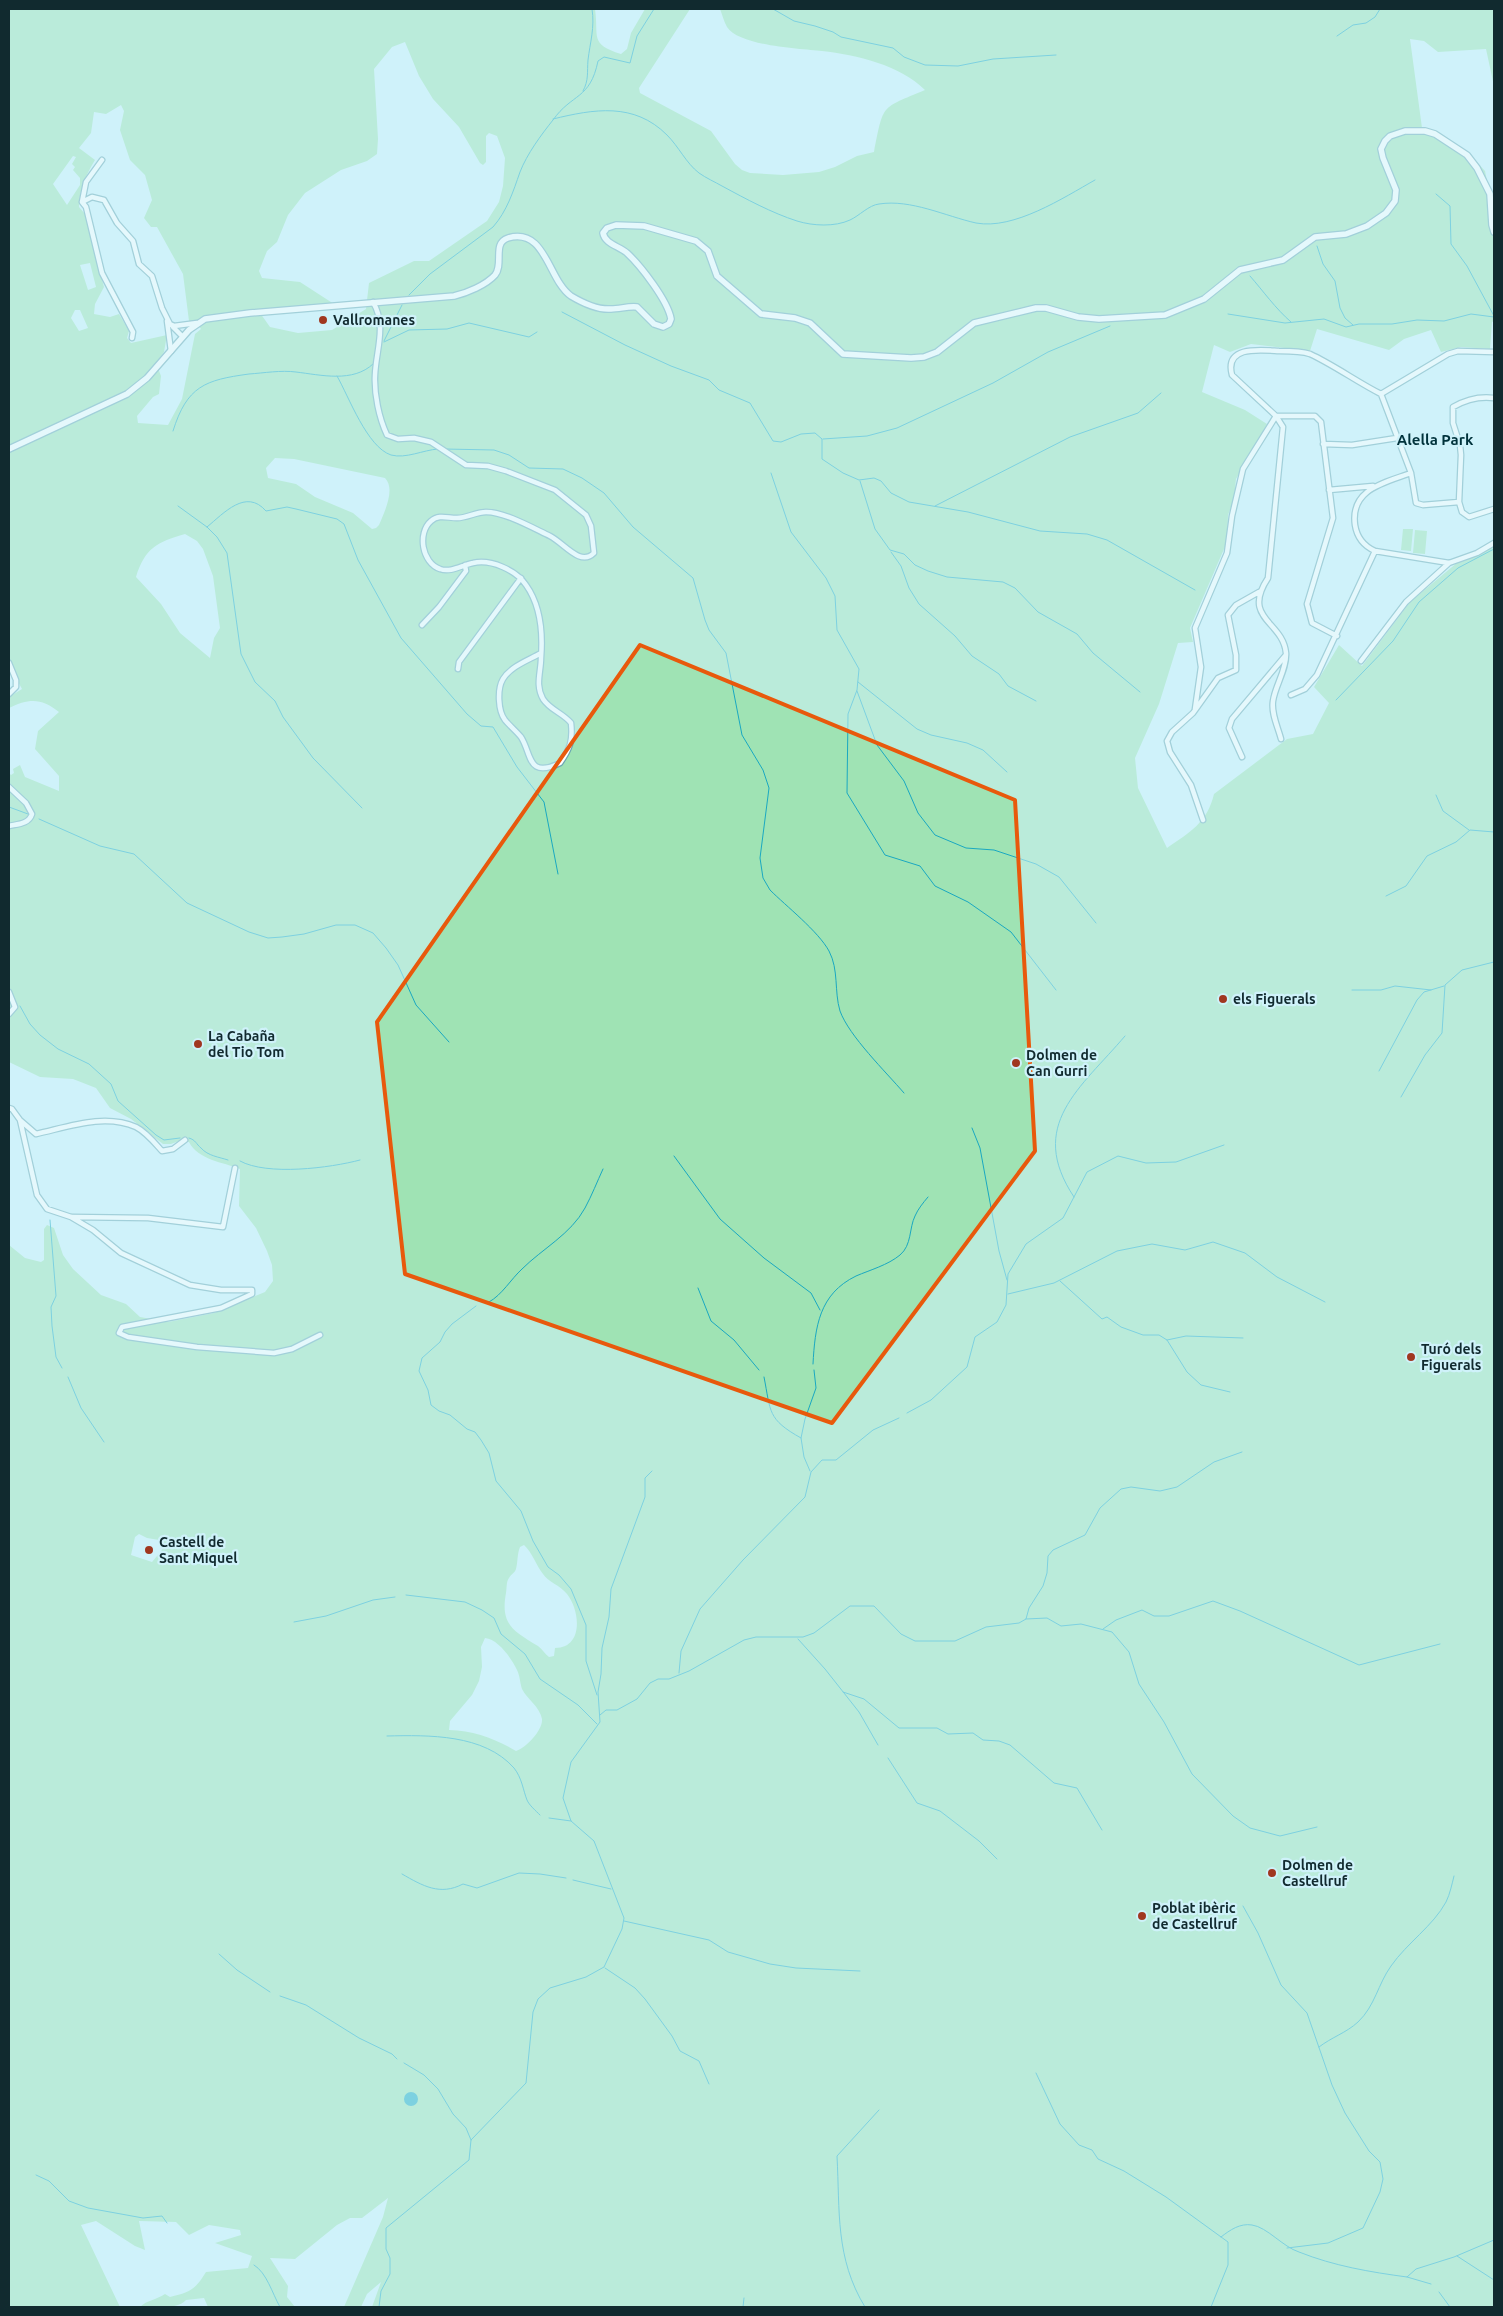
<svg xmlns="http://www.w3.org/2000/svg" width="1503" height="2316" font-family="Ubuntu,sans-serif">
	<rect width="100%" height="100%" fill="#cff2fa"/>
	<path fill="#9fe3b4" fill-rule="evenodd" d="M 9,9 L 595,9 C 599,37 589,44 621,54 L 627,49 L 631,33 L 645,9 L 690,9 L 639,88 L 640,93 L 711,131 L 735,164 L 742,170 L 750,173 L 783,175 L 819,172 L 835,167 L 857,156 L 874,152 C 884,103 880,109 925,90 C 900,65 857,55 822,51 C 801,49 739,46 727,27 C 724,22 722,14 720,9 L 1494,9 L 1494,86 L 1486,49 L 1438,52 L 1424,41 L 1410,39 L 1422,128 L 1472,157 L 1485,171 L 1494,215 L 1494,321 L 1492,322 L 1490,349 L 1461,347 L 1441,352 L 1431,330 L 1404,339 L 1389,350 L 1317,329 L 1310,351 L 1251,344 L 1230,352 L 1214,345 L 1202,392 L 1245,410 L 1267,424 L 1236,479 L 1234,499 L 1228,515 L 1227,542 L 1190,628 L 1193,642 L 1178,643 L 1159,704 L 1135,758 L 1138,788 L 1167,848 C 1190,832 1207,823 1214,794 L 1287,739 L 1313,734 L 1329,703 L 1314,687 L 1339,645 L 1362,666 L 1410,602 L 1458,562 L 1494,545 L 1494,2307 L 372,2307 L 381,2282 L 367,2294 L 361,2307 L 344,2307 L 383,2217 L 388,2198 L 362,2218 L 350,2218 L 337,2225 L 295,2259 L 270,2258 L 288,2286 L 287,2297 L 295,2307 L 208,2307 L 204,2298 L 186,2300 C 178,2310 153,2307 140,2307 C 147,2300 156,2300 165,2294 L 170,2297 C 190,2292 195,2290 206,2272 L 248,2268 L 252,2256 L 215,2243 L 241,2235 L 240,2230 L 209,2225 L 189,2235 L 176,2222 L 139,2221 L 145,2250 L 135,2246 L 96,2221 L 81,2225 L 120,2307 L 9,2307 L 9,1245 L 25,1258 L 41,1262 L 44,1260 L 44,1229 L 47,1225 L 54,1228 L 63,1255 L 73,1269 L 101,1295 L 126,1304 L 140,1317 L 168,1322 L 214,1313 L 265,1292 L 273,1281 L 272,1265 L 267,1251 L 256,1228 L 239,1206 L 240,1169 C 223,1162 198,1160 189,1142 L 179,1141 L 171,1144 L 163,1144 L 131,1119 L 110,1108 L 96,1088 L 73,1079 L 40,1077 L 9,1062 L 9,773 L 11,775 L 14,773 L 13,769 L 20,765 L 25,777 L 59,791 L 59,776 L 35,749 L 38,731 L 59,712 C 42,698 29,698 9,708 L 9,697 L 22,689 L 9,665 ZM 405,42 L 419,76 L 433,99 L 459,127 L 480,163 L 483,165 L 486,162 L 486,136 L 489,133 L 497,136 L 505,158 L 503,186 L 499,202 L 487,221 L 429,261 L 414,261 L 369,283 L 366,309 L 332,330 L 298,333 L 270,327 L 258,310 L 334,304 L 300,282 L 262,278 L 259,271 L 267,251 L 277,242 L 288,215 L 305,193 L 341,170 L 367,161 L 377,154 L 378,139 L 374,69 L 392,47 ZM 121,105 L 124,111 L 120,130 L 130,160 L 145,175 L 152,200 L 144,218 L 151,227 L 157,227 L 183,274 L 189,321 L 195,321 L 201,329 L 195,334 L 182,399 L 168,425 L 138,423 L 137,416 L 153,397 L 159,394 L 161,376 L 156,363 L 164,352 L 167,335 L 131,343 L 127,338 L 129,331 L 119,314 L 110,317 L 94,314 L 95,304 L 104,287 L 85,214 L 79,207 C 79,189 86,175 95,160 L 79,148 L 91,133 L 94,112 L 106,114 ZM 73,156 L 76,157 L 72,164 L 75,167 L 73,170 L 80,178 L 80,185 L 67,205 L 53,184 ZM 90,263 L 96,287 L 88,290 L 80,265 ZM 75,310 L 80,310 L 88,328 L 79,331 L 71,318 ZM 275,458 L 294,459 L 385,478 C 396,489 384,513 379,525 L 376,528 L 372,529 L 353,513 L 315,497 L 296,484 L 268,478 L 266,468 ZM 185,534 L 197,541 L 203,549 L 213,576 L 220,628 L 214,638 L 210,658 L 180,633 L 161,604 L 136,577 C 145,548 157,542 185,534 ZM 139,1534 L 147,1538 L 159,1540 L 162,1550 L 152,1562 L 131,1555 L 135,1537 ZM 524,1545 C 532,1552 536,1565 543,1574 C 548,1582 560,1585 567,1594 C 580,1610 584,1648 555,1648 L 554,1656 L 549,1657 C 545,1654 542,1649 538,1646 C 514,1631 500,1625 506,1593 C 507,1588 506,1582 509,1578 C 511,1574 515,1573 516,1569 C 518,1562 517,1554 520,1547 ZM 485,1638 C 498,1639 512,1659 517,1670 C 520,1676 520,1683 522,1689 C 527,1699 540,1707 542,1719 C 543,1730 526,1748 516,1751 C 494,1738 474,1731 449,1730 L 450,1721 L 472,1695 L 479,1681 L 482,1667 L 481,1647 Z
		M 1403,529 L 1413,529 L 1411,551 L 1401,550 Z
		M 1415,530 L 1427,531 L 1425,554 L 1413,553 Z"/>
	<path fill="#1aa8c1" d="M404 2099a7 7 0 1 1 14 0a7 7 0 1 1-14 0Z"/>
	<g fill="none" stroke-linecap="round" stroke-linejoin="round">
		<path stroke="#1aa8c1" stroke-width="1" d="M 773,9 L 794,21 L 815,26 L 833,32 L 841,37 L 893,48 L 904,57 L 925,65 L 958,66 L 993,59 L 1056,55
			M 1337,36 L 1353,25 L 1366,23 L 1375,17 L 1380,9
			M 583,91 C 589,80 587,72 588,60 C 590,43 595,27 592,9
			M 553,119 C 594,109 634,102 667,135 C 679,147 686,163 699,173 C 706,178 715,182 722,186 C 746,199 772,213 797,221 C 813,226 835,227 850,220 C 859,216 869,205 879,204 C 911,199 945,216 976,223 C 1014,230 1063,198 1095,180
			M 1436,194 L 1450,206 L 1451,244 L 1467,266 L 1494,316
			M 1317,246 L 1323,264 L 1335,281 L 1340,308 L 1345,318 L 1353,325
			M 1250,276 C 1264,292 1275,308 1291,322
			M 409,295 L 430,274 L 493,227 C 507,211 513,192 520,172 C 527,154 541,135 553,120 C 572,93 590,100 598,61 L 604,57 L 630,63 L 637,36 L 654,9
			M 562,312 L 625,345 L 671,366 L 709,380 L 719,390 L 750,403 L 773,441 L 781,442 L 801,434 L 815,433 L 822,439 L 822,459 L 843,473 L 859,480 L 874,478 L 881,481 L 891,493 L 909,502 L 968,512 L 1040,531 L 1087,534 L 1107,540 L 1195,590
			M 1228,314 L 1285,323 L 1324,319 L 1346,327 L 1359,324 L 1392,324 L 1417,320 L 1444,321 L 1471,314 L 1494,317
			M 384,341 L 402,305
			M 384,342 L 409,330 L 447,329 L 469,323 L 529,337 L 537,332
			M 337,376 C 349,397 367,447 391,455 C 406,459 423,450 438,449
			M 173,431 C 187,386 205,380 249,374 C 264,373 281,370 296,372 C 321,375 353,383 373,364
			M 823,439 L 867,436 L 897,428 L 993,383 L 1048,352 L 1110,326
			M 444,449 L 494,450 L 509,455 L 529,468 L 563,469 L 582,478 L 604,493 L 633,527 L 693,578 L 705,620 L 709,630 L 726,653 L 742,735 L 763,770 L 769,788 L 760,858 L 763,878 L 770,890 C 786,906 818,931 829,951 C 839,970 834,991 840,1011 C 849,1036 886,1072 904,1093
			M 771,473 L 791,532 L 826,578 L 835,596 L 837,630 L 859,669 L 857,690 L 848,714 L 847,793 L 885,855 L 920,866 L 935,886 L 968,902 L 1011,932 L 1056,990
			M 860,481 L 875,529 L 890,550 L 904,554 L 915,565 L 928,571 L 947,577 L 1003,582 L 1015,588 L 1038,612 L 1077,634 L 1093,653 L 1140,692
			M 178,506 L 207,527 L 217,537 L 227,553 L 241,654 L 255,682 L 275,701 L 283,717 L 313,758 L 362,808
			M 935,506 L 1070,437 L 1138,413 L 1161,393
			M 207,527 C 224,513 246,488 266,511 L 287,507 L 296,509 L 337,519 L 344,524 L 358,560 L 401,638 L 467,714 L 481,726 L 493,727 L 517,767 L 544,802 L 558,874
			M 891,552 L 901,566 L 909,588 L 919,604 L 955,636 L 972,656 L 999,674 L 1008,686 L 1036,701
			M 858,682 L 917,729 L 931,735 L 967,743 L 983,750 L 1007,772
			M 857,691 L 877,745 L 904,781 L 918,813 L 935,835 L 966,848 L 994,850 L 1036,864 L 1059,877 L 1096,923
			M 1336,700 L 1393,641 L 1419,602 L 1458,568 L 1494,549
			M 1436,795 L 1443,811 L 1469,830
			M 9,807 L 28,814
			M 39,819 L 100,846 L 134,854 L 187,903 L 249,932 L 268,938 L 282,937 L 304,934 L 336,925 L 355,925 L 373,933 L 386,948 L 398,965 L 416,1005 L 449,1042
			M 1386,896 L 1406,886 L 1427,856 L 1456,842 L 1470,830 L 1494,832
			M 1352,990 L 1381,990 L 1395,986 L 1431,990
			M 20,1006 L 30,1024 L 40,1035 L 58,1049 L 89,1064 L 111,1084 L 118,1101 L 156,1135 L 164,1140 L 180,1138
			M 1379,1071 L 1417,1000 L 1424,992 L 1444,986
			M 1401,1097 L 1425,1055 L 1442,1033 L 1445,985 L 1462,970 L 1494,962
			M 972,1128 L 980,1148 L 999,1251 L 1007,1280
			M 189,1138 C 196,1140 196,1144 201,1148 C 208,1156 219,1157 228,1160
			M 674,1156 L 720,1219 L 764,1258 L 811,1293 L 820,1310
			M 240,1161 C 267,1176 330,1168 360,1160
			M 1074,1197 C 1026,1125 1081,1088 1125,1036
			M 50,1220 L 56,1296 L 51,1307 L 52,1326 L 56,1357 L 62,1368
			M 1060,1281 L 1102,1319 L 1107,1317 L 1121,1327 L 1143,1335 L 1159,1335 L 1167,1340 L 1187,1372 L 1201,1385 L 1230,1392
			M 698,1288 L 711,1321 L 734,1340 L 759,1370
			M 1008,1294 L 1054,1283 L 1117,1251 L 1152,1244 L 1185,1250 L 1213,1242 L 1245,1253 L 1277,1277 L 1325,1302
			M 489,1302 C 502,1295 511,1279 522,1269 C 542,1249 571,1234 585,1208 C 592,1195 597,1182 603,1169
			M 476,1306 L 452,1324 L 445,1332 L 440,1342 L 422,1358 L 419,1371 L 428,1390 L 431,1405 L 439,1411 L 450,1415 L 467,1429 L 475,1432 L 481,1440 L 489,1453 L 496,1481 L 521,1511 L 533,1541 L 548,1567 L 559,1575 L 571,1589 L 586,1625 L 586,1661 L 597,1695
			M 1167,1340 L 1186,1336 L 1243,1338
			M 813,1364 C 815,1327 819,1294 856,1276 C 870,1270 888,1265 900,1255 C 912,1245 909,1228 915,1216 C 918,1209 923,1203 928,1197
			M 68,1377 L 81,1408 L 104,1442
			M 764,1377 C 771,1412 767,1419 801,1438
			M 907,1413 L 931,1400 L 967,1367 L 975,1337 L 997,1322 L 1006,1305 L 1008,1274 L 1026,1244 L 1063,1218 L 1087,1172 L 1118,1156 L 1146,1163 L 1176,1162 L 1224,1145
			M 810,1471 L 804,1457 L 801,1438 L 805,1419 L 816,1388 L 814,1370
			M 406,1595 L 465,1602 L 482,1610 L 494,1618 L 501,1634 L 525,1654 L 540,1679 L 578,1705 L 597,1724
			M 1026,1619 L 1047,1618 L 1061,1626 L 1081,1624 L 1112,1632 L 1129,1652 L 1139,1684 L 1164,1722 L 1192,1774 L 1233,1816 L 1250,1828 L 1280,1836 L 1317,1827
			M 294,1622 L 326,1616 L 373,1600 L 395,1597
			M 1103,1629 L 1116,1620 L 1142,1610 L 1154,1616 L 1169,1616 L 1213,1601 L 1240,1611 L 1359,1665 L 1440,1644
			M 798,1639 L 825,1669 L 859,1712 L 878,1745
			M 679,1673 L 681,1651 L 700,1609 L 743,1560 L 805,1497 L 811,1472 L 822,1460 L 836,1460 L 873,1430 L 899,1418
			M 843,1692 L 864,1699 L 899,1728 L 937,1728 L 948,1734 L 973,1733 L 983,1740 L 999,1741 L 1010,1745 L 1054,1783 L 1077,1788 L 1102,1830
			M 600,1715 L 606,1710 L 617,1710 L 637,1699 L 650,1683 L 658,1679 L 669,1679 L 689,1671 L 744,1640 L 756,1637 L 803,1637 L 814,1633 L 850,1606 L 874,1606 L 901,1634 L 915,1641 L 955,1641 L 986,1627 L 1019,1623 L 1026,1619 L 1029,1608 L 1043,1586 L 1047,1573 L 1048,1556 L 1053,1550 L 1085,1535 L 1100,1508 L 1121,1489 L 1131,1487 L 1160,1491 L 1177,1487 L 1214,1462 L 1242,1452
			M 387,1736 C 429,1735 484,1734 514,1768 C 522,1778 523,1790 527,1800 C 529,1805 536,1811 540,1815
			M 888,1758 L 917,1803 L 940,1811 L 979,1841 L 997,1859
			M 549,1818 L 571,1821
			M 402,1874 C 423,1886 440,1896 463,1884 L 477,1888 L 519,1873 L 540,1874 L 566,1878
			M 573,1880 L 611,1889
			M 1243,1906 L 1258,1933 L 1281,1985 L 1307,2013 L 1332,2085 L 1345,2113 L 1369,2151 L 1380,2162 L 1383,2179 L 1380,2192 L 1363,2228 L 1328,2243 L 1287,2248
			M 624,1921 L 709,1940 L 728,1952 L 770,1964 L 796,1968 L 860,1971
			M 219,1954 L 237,1970 L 270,1992
			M 605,1968 L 635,1988 L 645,1999 L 672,2036 L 680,2051 L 699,2061 L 709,2084
			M 280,1996 L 306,2005 L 359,2038 L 392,2054 L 397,2059
			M 1319,2047 C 1332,2037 1346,2033 1358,2022 C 1375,2006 1378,1984 1391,1966 C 1407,1943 1433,1926 1446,1902 C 1450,1894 1452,1884 1454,1876
			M 404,2063 L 424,2075 L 438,2089 L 453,2114 L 466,2128 L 471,2140
			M 1036,2073 L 1060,2124 L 1079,2145 L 1092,2150 L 1098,2159 L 1124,2171 L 1166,2197 L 1228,2242 L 1228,2265 L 1211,2307
			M 36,2175 L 49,2181 L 69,2201 L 88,2208 L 143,2218 L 162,2216 L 167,2223
			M 1221,2237 C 1230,2230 1240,2223 1252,2225 C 1267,2227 1283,2247 1299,2252 C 1334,2266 1370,2272 1407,2277 L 1416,2269 L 1454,2257 L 1494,2240
			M 1457,2256 L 1494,2280
			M 254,2265 C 267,2273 272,2293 280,2307
			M 1407,2277 L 1431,2284
			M 1439,2292 L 1450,2307
			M 379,2307 L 381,2291 L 390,2274 L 390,2258 L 386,2249 L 386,2228 L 469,2160 L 471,2140 L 526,2083 L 533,2012 L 538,1999 L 550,1988 L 586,1977 L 604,1967 L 622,1929 L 624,1918 L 594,1841 L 571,1821 L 563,1798 L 571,1762 L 600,1722 L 598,1692 L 601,1674 L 602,1648 L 609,1617 L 611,1589 L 645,1497 L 645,1478 L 652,1471
			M 743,2307 L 744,2298
			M 865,2307 C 835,2258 840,2211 837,2156 L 879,2110"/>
		<g stroke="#6ba6b3" stroke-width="7">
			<path id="street" d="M 102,160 L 86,182 L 82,202 L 86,207 L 102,273 L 133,332 L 132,338
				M 82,202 L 92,197 L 104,200 L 117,223 L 133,241 L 139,264 L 152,276 L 162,308 L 170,324 L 174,326 L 197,323
				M 373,302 C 387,326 376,350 375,375 C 374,394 379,418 387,435 L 398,439 L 414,438 L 431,442 L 466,465 L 488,466 L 506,471 L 555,490 L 586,515 L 591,526 L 594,553 C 580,567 564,543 550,536 C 533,528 505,512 486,512 C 476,512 467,518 457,518 C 447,518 439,514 431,521 C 417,533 422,563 440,569 C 451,573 462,565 473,563 C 491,559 516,570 526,585 C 541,606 543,633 541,658 C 541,672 535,685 543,699 C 550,710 563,713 571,723 C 573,740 570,749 560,763 C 527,779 532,754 521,737 C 516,731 510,726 505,720 C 498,711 497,689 503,679 C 511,666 529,660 541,653
				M 167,321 L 171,351
				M 173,327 L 183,337
				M 1381,394 L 1411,473 L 1416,503 L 1423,505 L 1459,502
				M 1381,394 L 1448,354 L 1458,351 L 1494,352
				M 1494,398 C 1479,396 1467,399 1453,407 L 1453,423 L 1460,445 L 1461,455 L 1459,502 L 1462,512 L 1469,517 L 1494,509
				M 1276,416 L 1315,416 L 1321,422 L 1333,518 L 1307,604 L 1312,623 L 1337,636
				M 1323,444 L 1352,445 L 1397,438
				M 1411,473 C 1384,483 1350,489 1355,525 C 1357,538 1364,546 1375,551 L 1449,563 L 1477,553 L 1494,543
				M 1329,490 L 1373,486
				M 422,625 L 439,607 L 466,571 L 465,565
				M 1361,661 L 1406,602 L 1449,563
				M 9,663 L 16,680 L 16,687 L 9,694
				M 458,669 L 459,662 L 521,578
				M 1291,695 L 1305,689 L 1317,675 L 1375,551
				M 1195,709 L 1201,667 L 1195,628 L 1227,553 L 1232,516 L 1243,469 L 1276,416
				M 1281,739 C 1278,727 1271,714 1273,701 C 1275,686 1287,669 1286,653 C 1283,621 1241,619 1268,578 L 1283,427 L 1276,416 L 1232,375 C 1224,345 1261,350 1279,351 C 1289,351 1301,351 1310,354 C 1334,365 1357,382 1381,394
				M 1242,757 L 1229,728 L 1232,719 L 1285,656
				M 9,787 L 26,803 L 32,814 C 29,824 18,824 9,826
				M 1203,820 L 1191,785 L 1170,752 L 1167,741 L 1172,732 L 1193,713 L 1218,678 L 1236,670 L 1236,655 L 1228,615 L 1236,605 L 1259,592
				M 9,992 L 15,1007 L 9,1014
				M 9,1108 L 12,1109 L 20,1120 L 37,1195 L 47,1209 L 71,1217 L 93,1230 L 121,1253 L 190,1285 L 221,1290 L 252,1290 L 252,1294 L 221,1308 L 122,1327 L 119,1333 L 128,1337 L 197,1347 L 274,1353 L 292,1349 L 320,1335
				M 21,1121 L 36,1134 C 68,1127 104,1113 136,1127 C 146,1132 154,1142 162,1151 L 173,1149 L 185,1140
				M 72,1217 L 148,1218 L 223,1227 L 235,1168"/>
		</g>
		<g stroke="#6ba6b3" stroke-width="8">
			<path id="secondary" d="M 9,449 L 127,394 L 147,378 L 189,330 L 205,319 L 250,313 L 454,296 C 467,293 486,285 495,275 C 504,264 492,243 508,238 C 546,227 548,280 571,296 C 581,302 598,310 611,309 C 620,309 628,306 637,307 L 654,324 L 663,327 L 669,324 L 671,319 C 668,301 641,266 627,253 C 619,246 605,244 603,233 L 607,228 L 616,225 L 644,226 L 696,241 L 708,251 L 717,276 L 761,314 L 795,318 L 810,323 L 843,354 L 911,358 L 924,357 L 937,352 L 974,323 L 1036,308 L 1046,308 L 1078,317 L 1099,319 L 1165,315 L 1204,299 L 1240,270 L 1283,260 L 1315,237 L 1346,234 L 1367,226 L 1386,213 L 1395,201 L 1396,190 L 1383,158 L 1381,149 L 1385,141 L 1390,136 L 1405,131 L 1425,131 L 1435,134 L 1467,155 L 1477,168 L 1490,194 L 1492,225 L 1494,232"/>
		</g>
		<use href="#street" stroke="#fff" stroke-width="4.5"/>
		<use href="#secondary" stroke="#fff" stroke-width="5.5"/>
	</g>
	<path d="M0 0H1503V2316H0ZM 640,645 L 1015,800 L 1035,1151 L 832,1423 L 405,1274 L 377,1022 Z" fill="#cff2fa" fill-opacity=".55" fill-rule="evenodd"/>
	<path fill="none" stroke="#e8590c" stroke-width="4" stroke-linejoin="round" d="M 640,645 L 1015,800 L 1035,1151 L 832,1423 L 405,1274 L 377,1022 Z"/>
	<g fill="#a03720" stroke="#cff2fa" stroke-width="2">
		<circle cx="323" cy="320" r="5"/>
		<circle cx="1223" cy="999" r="5"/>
		<circle cx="198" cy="1044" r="5"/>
		<circle cx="1016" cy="1063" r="5"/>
		<circle cx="1411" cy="1357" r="5"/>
		<circle cx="149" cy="1550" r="5"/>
		<circle cx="1272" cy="1873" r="5"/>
		<circle cx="1142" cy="1916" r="5"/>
	</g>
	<g text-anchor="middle" stroke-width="4.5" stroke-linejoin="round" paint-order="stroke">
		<g font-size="14" font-weight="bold" fill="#112a2f" stroke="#cff2fa" text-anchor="start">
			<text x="333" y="325">Vallromanes</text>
			<text x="1233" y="1004">els Figuerals</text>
			<text x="208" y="1041">La Cabaña<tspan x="208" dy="16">del Tio Tom</tspan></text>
			<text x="1026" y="1060">Dolmen de<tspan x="1026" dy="16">Can Gurri</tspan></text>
			<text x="1421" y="1354">Turó dels<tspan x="1421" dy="16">Figuerals</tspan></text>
			<text x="159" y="1547">Castell de<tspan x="159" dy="16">Sant Miquel</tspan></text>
			<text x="1282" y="1870">Dolmen de<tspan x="1282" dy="16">Castellruf</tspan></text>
			<text x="1152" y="1913">Poblat ibèric<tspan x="1152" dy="16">de Castellruf</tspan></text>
		</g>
		<g font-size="15" font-weight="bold" fill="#00323b" stroke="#cff2fa">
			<text x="1435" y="445">Alella Park</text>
		</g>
	</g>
	<rect width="1503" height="2316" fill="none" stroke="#112a2f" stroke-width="20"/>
</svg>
